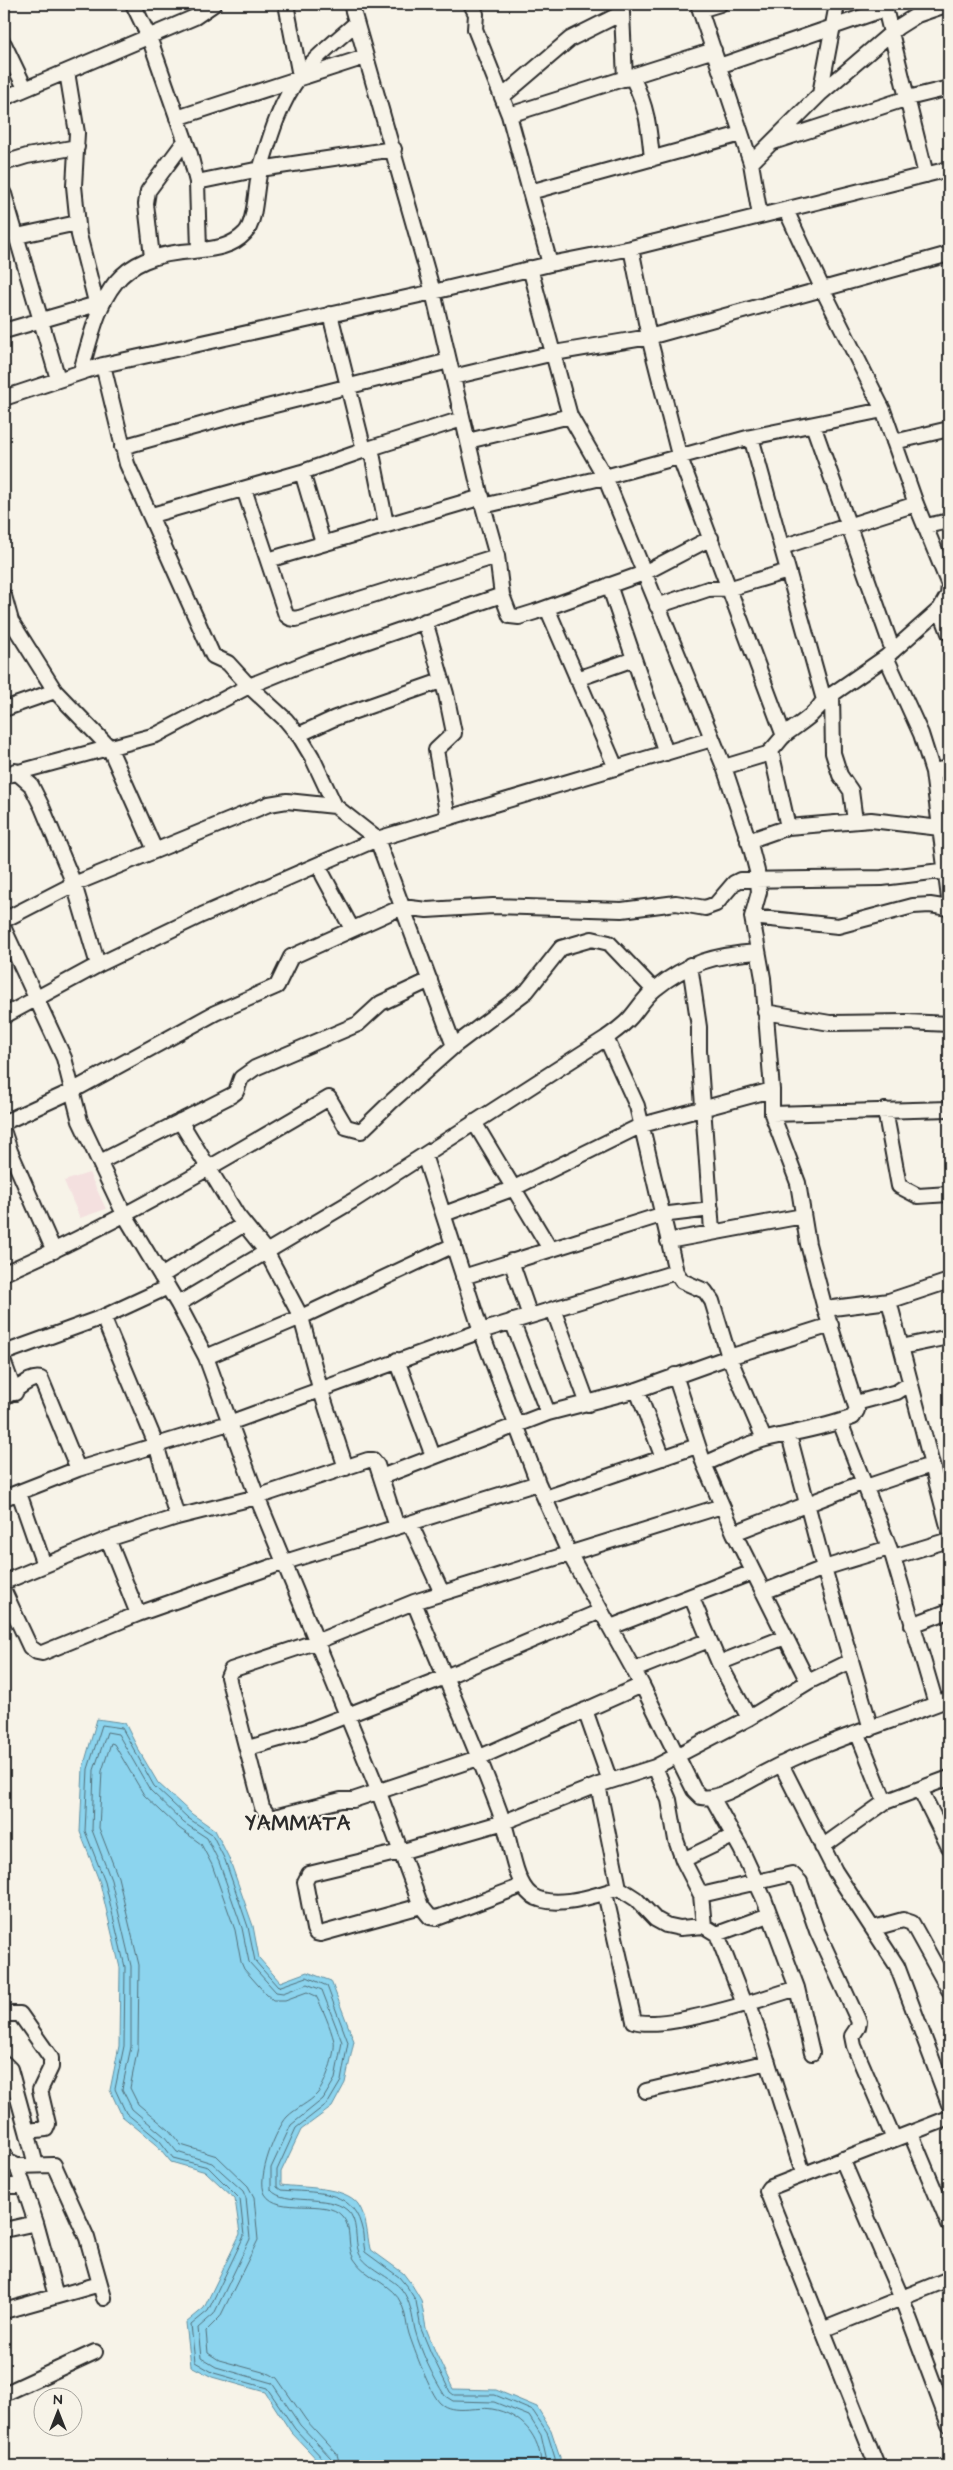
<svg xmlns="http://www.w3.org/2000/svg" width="953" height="2470" font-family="'Architects Daughter',sans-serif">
	<rect width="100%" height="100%" fill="#f7f3e8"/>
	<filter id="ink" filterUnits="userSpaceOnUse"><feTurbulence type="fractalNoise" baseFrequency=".02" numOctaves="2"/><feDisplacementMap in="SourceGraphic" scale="10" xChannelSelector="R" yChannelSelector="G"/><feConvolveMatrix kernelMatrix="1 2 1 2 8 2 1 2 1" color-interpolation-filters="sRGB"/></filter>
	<g filter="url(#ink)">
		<path fill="#f4e0df" d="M 89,1173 L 106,1209 L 80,1218 L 64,1181 Z"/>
		<path fill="#8cd4ee" stroke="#6590a0" d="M 97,1719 L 125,1723 L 138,1749 L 158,1783 L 192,1814 L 215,1830 L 229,1858 L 253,1926 L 259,1958 L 280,1982 L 307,1972 L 331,1981 L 354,2041 L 345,2083 L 332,2107 L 301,2130 L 281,2172 L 281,2185 C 302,2188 345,2186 358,2204 C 367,2217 367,2235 370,2249 L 403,2273 L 412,2285 L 421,2300 L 426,2328 L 435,2351 L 453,2389 L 496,2390 L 537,2407 L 551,2430 L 560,2457 L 560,2466 L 323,2466 L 291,2432 L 265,2392 L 212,2377 L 191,2366 L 186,2323 L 204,2308 L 240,2234 L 235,2199 L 206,2172 L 171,2162 L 156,2144 L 122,2116 L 110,2090 L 119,2046 L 120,1968 L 100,1883 L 80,1832 L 83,1768 Z"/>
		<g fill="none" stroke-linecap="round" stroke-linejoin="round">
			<path stroke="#526f79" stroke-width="1" d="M 327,2466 L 325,2461 L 295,2429 L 267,2388 L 214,2373 L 195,2362 L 191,2325 L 208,2311 L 244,2236 L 240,2199 L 208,2167 L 173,2158 L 160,2141 L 126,2113 L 115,2089 L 124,2046 L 125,1967 L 105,1882 L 85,1831 L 88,1769 L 102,1725 L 122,1728 L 154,1786 L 188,1818 L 212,1834 L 225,1860 L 248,1927 L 255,1961 L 278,1987 L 307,1977 L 327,1986 L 348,2042 L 341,2081 L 328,2103 L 296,2128 L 277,2170 L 277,2187 L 281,2190 C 313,2193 351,2188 361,2225 C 364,2233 363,2243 365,2252 L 399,2277 L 408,2288 L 416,2301 L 421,2329 L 431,2353 L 450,2392 L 454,2395 L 495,2395 L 533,2411 L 547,2432 L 555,2458 L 555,2466
				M 333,2466 L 331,2458 L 300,2425 L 272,2383 L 216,2367 L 201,2358 L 198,2328 L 214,2314 L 250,2239 L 246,2198 L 243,2191 L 212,2163 L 177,2152 L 164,2136 L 132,2109 L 122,2089 L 131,2047 L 131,1966 L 111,1880 L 92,1830 L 94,1770 L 107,1732 L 118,1734 L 150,1790 L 184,1823 L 207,1838 L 219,1862 L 242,1928 L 249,1962 L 276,1992 L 283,1993 L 307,1984 L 322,1990 L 342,2042 L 335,2079 L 323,2099 L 291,2125 L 271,2168 L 271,2190 C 284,2206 327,2193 347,2210 C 359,2220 354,2240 359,2253 C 365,2268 392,2277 402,2290 C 411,2302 412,2316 415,2330 C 421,2352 433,2377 445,2396 L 453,2401 L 494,2402 L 529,2416 L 541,2435 L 548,2466
				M 340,2466 L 337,2454 L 306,2420 L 277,2378 L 270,2374 L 219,2360 L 208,2353 L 206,2331 L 220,2317 L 258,2240 L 254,2197 L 248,2186 L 217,2156 L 181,2145 L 169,2130 L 138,2104 L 130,2088 L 138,2047 L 139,1965 L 118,1877 L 99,1828 L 102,1771 L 111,1743 L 114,1744 L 144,1795 L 179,1828 L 201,1844 L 212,1865 L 235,1930 L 241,1962 L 244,1969 L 266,1994 L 273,2000 L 285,2000 L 307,1992 L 316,1996 C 323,2009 330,2026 334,2041 C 336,2053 325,2085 317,2094 C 309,2103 296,2108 287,2117 C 276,2129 256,2178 265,2194 C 278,2216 326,2197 342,2216 C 353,2227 346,2247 354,2259 C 366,2279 393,2283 402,2305 C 406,2314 406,2325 409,2334 C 414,2349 430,2393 440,2403 C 453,2415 476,2406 492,2409 C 521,2414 541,2436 541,2466"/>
			<g stroke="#2b2b2b" stroke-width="18">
				<path id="minor" d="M 133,4 L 149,37 L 190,154 L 197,182 L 199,250
					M 286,4 L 300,76
					M 351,4 L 433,292 L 483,506 L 497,556 L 502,595 L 510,616 L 519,617 L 535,612 L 644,573 L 711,538
					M 471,4 L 476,14 L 475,29 L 509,115 L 550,264
					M 618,4 L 622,13 L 625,79
					M 698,4 L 751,163 L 760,216
					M 884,4 L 926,175
					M 700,10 L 720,4
					M 4,44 L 25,88
					M 719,66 L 885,9
					M 67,72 L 77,133 L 74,186 L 79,235 L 98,310
					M 632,77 C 647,107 649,126 652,159
					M 820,94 L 837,4
					M 502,97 L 570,39 L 622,13
					M 4,98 L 195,17 L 214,4
					M 509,115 L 714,50
					M 177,118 L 365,57
					M 773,142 L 908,98 L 949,88
					M 4,163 L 27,156 L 77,147
					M 751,163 L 820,94 L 898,27 L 917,15 L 949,4
					M 197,182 L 260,169 L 394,149
					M 530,192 L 741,134
					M 4,194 L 58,379
					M 17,236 L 77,223
					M 631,248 L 649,337 L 679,455 L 784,736
					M 152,257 L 146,204 L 148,191 L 185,141
					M 530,268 L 570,416 L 605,477 L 724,767 L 751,848 L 757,871 L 759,892 L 752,917 L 763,978 L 772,1090 L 772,1114 L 798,1183 L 808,1244 L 825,1309 L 857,1410 L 853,1417 C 824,1428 795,1432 766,1439 C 745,1444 724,1456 704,1464
					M 330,314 L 364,450
					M 4,331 L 97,304
					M 103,365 L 127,464 L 213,656 L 228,663 L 249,686 L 286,720 L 300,737 L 312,757 L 335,806 L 377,839 L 454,1046
					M 81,371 C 101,300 108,256 193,251 C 212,249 231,248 245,233 C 257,221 255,183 261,167 C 270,137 280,102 300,76 C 315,57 337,40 355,24
					M 453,377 L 554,353 L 649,337 L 949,254
					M 4,398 L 103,365 L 433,292 L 550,264 L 631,248 L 949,169
					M 813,425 L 893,651
					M 751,437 L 824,700
					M 468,441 L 570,416
					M 894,442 L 949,429
					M 122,447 L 251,411 L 449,361
					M 371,448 L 386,524
					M 302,472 L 323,543
					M 244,489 L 286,615 L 290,618 L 296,619 L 497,556
					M 483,506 L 605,477 L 751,437 L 883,410
					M 152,515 L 302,472 L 371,448 L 462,419
					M 926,526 L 949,521
					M 782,547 L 916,504
					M 268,560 L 482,497
					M 609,585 L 666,753
					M 4,596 L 11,621 L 55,691 L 109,747 L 155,850
					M 657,606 L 708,589 L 731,588 L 788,571
					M 547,608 L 616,768
					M 940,609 L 949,633
					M 425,621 L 446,694 L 454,733 L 436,750 L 448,818
					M 886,657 L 921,734 L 933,772 L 949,898
					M 577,679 L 634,659
					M 832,694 L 833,753 L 840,775 L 851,791 L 855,821
					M 4,709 L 55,691
					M 298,735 L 335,718 L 441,681
					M 771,751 L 788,827
					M 724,767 L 767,754 C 774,749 779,740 786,734 C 800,723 814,716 824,700 L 886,657 L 940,609 L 948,595 L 949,585 L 916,504 L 883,410 L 823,290 L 786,210
					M 15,771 L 31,785 L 42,807 L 74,884 L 98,965
					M 933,772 L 949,767
					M 4,776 L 156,735 L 249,686 L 313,660 L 502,595
					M 748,841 L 788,827 L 871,820 L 940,828
					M 323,875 L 352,929
					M 752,917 L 838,926 L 913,906 L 930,905 L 949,908
					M 4,920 L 74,884 L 269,804 L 287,801 L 335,806
					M 4,929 L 64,1058 L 80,1121 L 124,1214 L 178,1304 L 206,1357 L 257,1497 L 378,1790 L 421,1906 L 430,1917 L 437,1918 L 522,1886
					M 690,965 L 699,1027 L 699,1051 L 712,1231
					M 765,1012 L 830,1023 L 907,1022 L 949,1024
					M 4,1016 L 98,965 L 202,915 L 377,839 L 712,739
					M 606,1038 L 637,1106 L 676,1272 L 682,1281 L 705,1291 L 712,1301 L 729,1357 L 764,1439
					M 885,1110 L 899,1186 L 918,1196 L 949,1194
					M 772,1114 L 949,1109
					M 180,1121 L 237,1215 L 266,1251 L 301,1317 L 320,1388 L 346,1468
					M 474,1122 L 550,1249
					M 4,1125 L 7,1121 L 72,1091 L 215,1013 L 277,986 L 291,957 L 402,907 L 427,910 L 493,906 L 622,910 L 676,903 L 705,908 L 716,904 L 734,883 L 740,880 L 882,878 L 949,870
					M 4,1133 L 10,1151 L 4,1154
					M 10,1151 L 54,1251
					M 424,1155 L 481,1331 L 538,1483 L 569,1553 L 642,1685 L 694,1790 L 701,1797 C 718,1801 749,1781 764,1773 C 821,1742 889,1723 949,1699
					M 100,1162 L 232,1095 L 236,1092 L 241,1078 L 255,1068 L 358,1024 L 381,1003 L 430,980
					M 444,1214 L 512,1189 L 642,1125 L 772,1090
					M 668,1241 L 803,1216
					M 511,1261 L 530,1316
					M 4,1273 C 117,1224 223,1160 329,1098 L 346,1127 L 361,1131 L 392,1101 L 454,1046 L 527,991 L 561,948 L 592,939 L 609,943 L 654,990
					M 161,1276 L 244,1224
					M 463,1277 L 661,1215 L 711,1209
					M 889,1301 L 949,1530
					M 178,1304 L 354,1200 L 606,1038 C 614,1032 623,1026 630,1018 C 638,1009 645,997 655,989 C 688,962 716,955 757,952
					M 553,1309 L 588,1404
					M 825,1309 L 889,1301 L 949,1281
					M 103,1317 L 156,1444 L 177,1517
					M 512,1321 L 548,1413
					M 901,1347 L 949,1337
					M 4,1353 L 103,1317 L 168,1287
					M 206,1357 L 301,1317 L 454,1245
					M 397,1360 L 433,1456
					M 4,1363 L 15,1393
					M 675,1375 L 704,1464 L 734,1533 L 808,1682
					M 637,1390 L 663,1458
					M 4,1397 C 17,1392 29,1375 41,1379 L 78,1469
					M 856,1403 L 897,1392 L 909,1384
					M 840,1422 L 893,1557 L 936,1704
					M 789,1435 L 824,1568 L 871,1729
					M 381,1477 L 548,1413 L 637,1390 L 729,1357 L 831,1325
					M 866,1487 L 931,1465
					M 19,1493 L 44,1565
					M 4,1498 L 78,1469 L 229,1423 L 481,1331 L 676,1272
					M 545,1498 L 697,1446
					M 410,1523 L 442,1593
					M 734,1533 L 864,1482
					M 108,1539 L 138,1614
					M 893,1557 L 949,1540
					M 4,1582 L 108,1539 L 177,1517 L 257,1497 L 368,1460 L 373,1460 L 377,1465 L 397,1527
					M 4,1591 L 30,1647 L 37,1652 L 42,1653 L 138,1614 L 285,1562 L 538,1483
					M 763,1592 L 824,1568 L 889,1548
					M 691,1596 L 719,1663 L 749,1718
					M 414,1602 C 443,1675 477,1747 503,1821 C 511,1841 514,1882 531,1895 C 552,1910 596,1896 619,1888
					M 912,1625 L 949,1611
					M 611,1627 L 753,1572
					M 719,1663 L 785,1637
					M 634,1670 L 709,1640
					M 642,1685 L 478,1758 L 353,1800 L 341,1800 L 270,1818 L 262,1807 L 228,1677 L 231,1670 L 318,1641 L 414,1602 L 722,1506
					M 585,1710 L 610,1781
					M 858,1734 L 885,1802
					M 248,1748 L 307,1731 L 445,1677 L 601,1611
					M 781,1764 L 835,1871 L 897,1966 L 949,2104
					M 655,1767 L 669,1800 L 676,1840 L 683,1860 L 701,1895 L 704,1926 L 717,1934 L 744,2004
					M 598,1785 L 619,1888 L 636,1899 L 655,1919 L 666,1925 L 680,1928 L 704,1926
					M 920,1789 L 949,1847
					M 712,1797 L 741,1849 L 764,1899 L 797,1988 L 812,2053
					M 822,1847 L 885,1802 L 949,1778
					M 683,1860 L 733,1836
					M 605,1893 L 634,2021 C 665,2031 763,1999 797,1988
					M 701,1895 L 792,1874 L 800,1882 L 817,1931 L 859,2022 L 858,2027 L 852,2036 L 854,2046 L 894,2139
					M 421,1906 L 320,1934 L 316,1933 L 314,1929 L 305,1882 L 309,1874 L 400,1852 L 504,1822 L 598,1785 L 655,1767 L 749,1718 L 808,1682 L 851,1661
					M 874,1928 L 903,1920 L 912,1923 L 949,1990
					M 717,1934 L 769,1915
					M 749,2003 L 803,2173
					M 4,2014 L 20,2014 L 51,2058 L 51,2067 L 40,2090 L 48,2124 L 46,2129 L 27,2131 L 36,2165
					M 4,2063 L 10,2069 L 27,2131
					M 646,2091 L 768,2062
					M 911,2134 L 949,2225
					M 4,2154 L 7,2161 L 17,2166
					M 842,2159 L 902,2299 L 949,2425
					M 4,2186 L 24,2186
					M 36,2223 L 56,2296
					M 4,2230 L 36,2223 L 17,2166 L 54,2165 L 87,2238 L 104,2298
					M 4,2311 L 100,2284
					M 822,2330 L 949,2279
					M 4,2394 L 95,2352
					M 877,2466 L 767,2191 L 769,2188 L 949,2118"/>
			</g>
			<use href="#minor" stroke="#f7f3e8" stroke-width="14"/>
		</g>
	</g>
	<g text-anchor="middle" stroke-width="4.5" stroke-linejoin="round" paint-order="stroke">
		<g font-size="21" font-weight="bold" letter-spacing="1" fill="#2b2b2b" stroke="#f7f3e8">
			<text x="298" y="1830">YAMMATA</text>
		</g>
	</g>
	<rect width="953" height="2470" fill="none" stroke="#f7f3e8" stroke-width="20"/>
	<rect x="10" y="10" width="933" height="2450" fill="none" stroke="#2b2b2b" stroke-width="2" filter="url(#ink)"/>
	<g transform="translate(58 2412)"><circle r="24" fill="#f7f3e8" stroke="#a5a39c"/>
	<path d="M0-4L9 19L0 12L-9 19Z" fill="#2b2b2b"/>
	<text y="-8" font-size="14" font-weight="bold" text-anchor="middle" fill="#2b2b2b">N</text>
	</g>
</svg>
